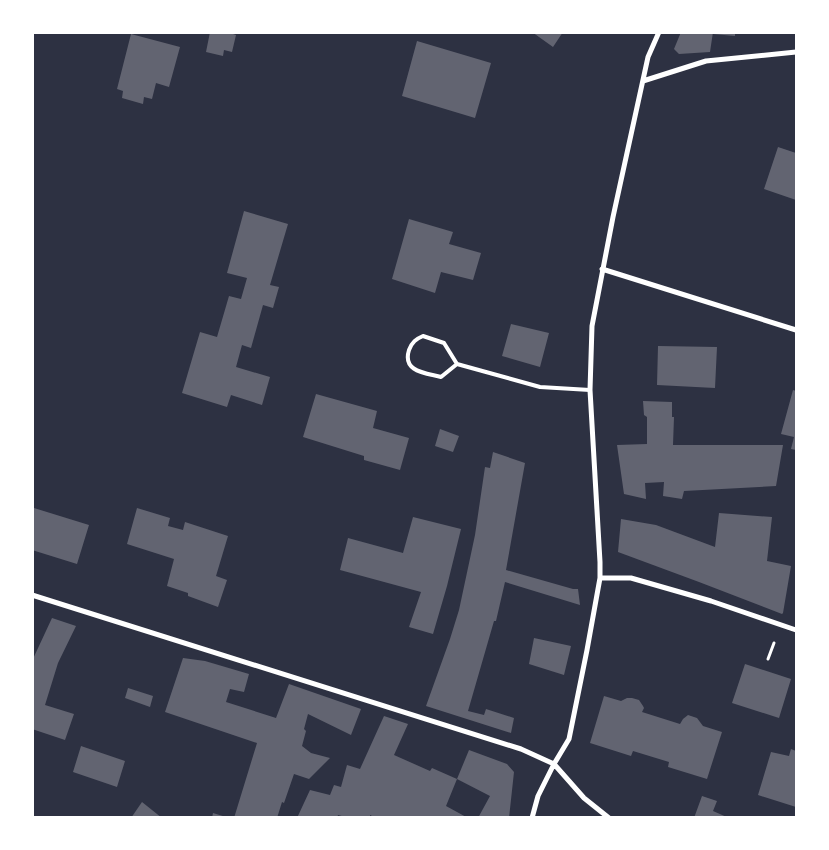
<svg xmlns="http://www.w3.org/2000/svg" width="829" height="850" font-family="Spectral,serif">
	<rect width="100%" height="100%" fill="#2d3142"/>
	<path fill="#626471" d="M 210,32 L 227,32 L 236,35 L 232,52 L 224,50 L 223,56 L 206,52 Z
		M 532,32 L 563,32 L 553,47 Z
		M 681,32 L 713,32 L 710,52 L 679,54 L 674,49 Z
		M 713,32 L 735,32 L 735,36 L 713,34 Z
		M 131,34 L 180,47 L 169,87 L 156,83 L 152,99 L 144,97 L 143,104 L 122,98 L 123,91 L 117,89 Z
		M 417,41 L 491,63 L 475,118 L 402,96 Z
		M 778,147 L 796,153 L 796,200 L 764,189 Z
		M 244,211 L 288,224 L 270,285 L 279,287 L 273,308 L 263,305 L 251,348 L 242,345 L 236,367 L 270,377 L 262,405 L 231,395 L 227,407 L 182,393 L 200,332 L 217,337 L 229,296 L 241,299 L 247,278 L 227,273 Z
		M 409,219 L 453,232 L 449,244 L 481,253 L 473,280 L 441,272 L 435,293 L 392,279 Z
		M 511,324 L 549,333 L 540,367 L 502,356 Z
		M 658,346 L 717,347 L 715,388 L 657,385 Z
		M 793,390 L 796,391 L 796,450 L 791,449 L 794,437 L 781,434 Z
		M 316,394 L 377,411 L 373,428 L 409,438 L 400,470 L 364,460 L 364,456 L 303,437 Z
		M 643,401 L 672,402 L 672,417 L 674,417 L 673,445 L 783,445 L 776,486 L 684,491 L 682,499 L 663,496 L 664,482 L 645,483 L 646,499 L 624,494 L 617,445 L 647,444 L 647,417 L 644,415 Z
		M 440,429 L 459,436 L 453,452 L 435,446 Z
		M 493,452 L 525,463 L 506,570 L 573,589 L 578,589 L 580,605 L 505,582 L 496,621 L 494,621 L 468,711 L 484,715 L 486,709 L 514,718 L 511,733 L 426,706 L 450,639 L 459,610 L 475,535 L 485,467 L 490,468 Z
		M 34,508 L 89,525 L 77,564 L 32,550 L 32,511 Z
		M 137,508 L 170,518 L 168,526 L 183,530 L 185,522 L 228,536 L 216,576 L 227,580 L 218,607 L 188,596 L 188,593 L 167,586 L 174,559 L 127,544 Z
		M 719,513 L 772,517 L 767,561 L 791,566 L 783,613 L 782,614 L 699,582 L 618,552 L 621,519 L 656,525 L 715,547 Z
		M 413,517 L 461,529 L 447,586 L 433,634 L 409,627 L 421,592 L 340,570 L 348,538 L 403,553 Z
		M 52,618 L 76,626 L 58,663 L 45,705 L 74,714 L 65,740 L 32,729 L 32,661 Z
		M 534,638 L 571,646 L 564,675 L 529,664 Z
		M 183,658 L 205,661 L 249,674 L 244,692 L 230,689 L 226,702 L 276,718 L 289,684 L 361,709 L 351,735 L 308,714 L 304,729 L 306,731 L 302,746 L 311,753 L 330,758 L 309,779 L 294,774 L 284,803 L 282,802 L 277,818 L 234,818 L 257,743 L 165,712 Z
		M 745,664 L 791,679 L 779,718 L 732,703 Z
		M 128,688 L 153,696 L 150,707 L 125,698 Z
		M 604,696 L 621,701 L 627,698 L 632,698 L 639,700 L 643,706 L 644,708 L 642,712 L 680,724 L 683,719 L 688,715 L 697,718 L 703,726 L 722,732 L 707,779 L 668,767 L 669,762 L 633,751 L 631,756 L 590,743 Z
		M 384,716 L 408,724 L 394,755 L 430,771 L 432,768 L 457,779 L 446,806 L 468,818 L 376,818 L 370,815 L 370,818 L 349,818 L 338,815 L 337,818 L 297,818 L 310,790 L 330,795 L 334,785 L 341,787 L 347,765 L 360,769 Z
		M 81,746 L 125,761 L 117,787 L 73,772 Z
		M 791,749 L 796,751 L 796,807 L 758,795 L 771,752 L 789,756 Z
		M 469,750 L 507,764 L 514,772 L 509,818 L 478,818 L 490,796 L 457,779 Z
		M 702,796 L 717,801 L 713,811 L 729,818 L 694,818 Z
		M 142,802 L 162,818 L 131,818 Z
		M 213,813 L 226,817 L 226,818 L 212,818 Z"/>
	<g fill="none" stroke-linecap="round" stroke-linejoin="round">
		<path stroke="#fff" stroke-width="3" d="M 768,659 L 774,643"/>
		<path stroke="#fff" stroke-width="4" d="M 457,364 L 441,377 C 426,373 402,372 409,350 C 412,342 416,339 423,336 L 444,343 L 457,364 L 540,387 L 590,390"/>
		<path stroke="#fff" stroke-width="5" d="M 643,81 L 706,61 L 796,52
			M 602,269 L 796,330
			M 600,578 L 631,578 L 711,601 L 796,630
			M 32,595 L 521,749 L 554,764 L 584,798 L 609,818
			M 532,818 L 538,796 L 554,764 L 569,739 L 587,650 L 600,578 L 600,562 L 590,390 L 592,326 L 613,217 L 648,57 L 659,32"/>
	</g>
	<rect width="829" height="850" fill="none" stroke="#ffffff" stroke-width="68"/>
</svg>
